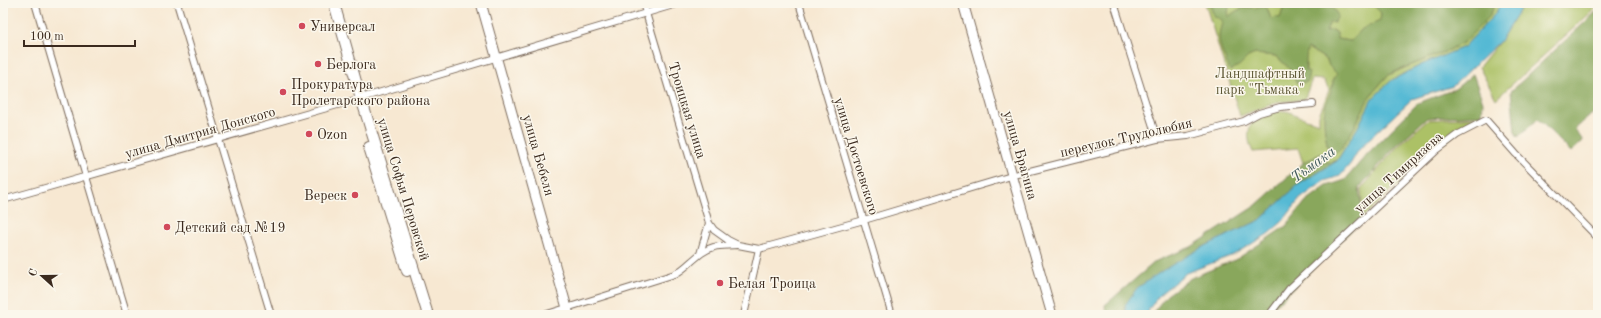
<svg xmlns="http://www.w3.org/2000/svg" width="1601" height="318" font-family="'Old Standard TT',serif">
	<rect width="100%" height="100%" fill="#fbf7ec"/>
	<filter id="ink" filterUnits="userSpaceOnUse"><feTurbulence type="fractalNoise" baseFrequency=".025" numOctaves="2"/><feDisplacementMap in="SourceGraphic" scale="8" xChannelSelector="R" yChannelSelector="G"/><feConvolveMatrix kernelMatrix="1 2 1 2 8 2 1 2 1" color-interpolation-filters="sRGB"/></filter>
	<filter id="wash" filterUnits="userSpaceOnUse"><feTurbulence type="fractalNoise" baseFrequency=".012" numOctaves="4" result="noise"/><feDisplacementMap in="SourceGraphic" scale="16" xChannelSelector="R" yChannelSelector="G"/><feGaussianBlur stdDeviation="0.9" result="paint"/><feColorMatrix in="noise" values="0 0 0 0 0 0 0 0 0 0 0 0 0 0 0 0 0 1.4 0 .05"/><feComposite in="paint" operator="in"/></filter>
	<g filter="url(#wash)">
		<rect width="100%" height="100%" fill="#f7e8d2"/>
		<path fill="#acc166" stroke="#747642" d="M 1205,3 L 1209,3 L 1208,4 L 1222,20 L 1222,28 L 1219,35 L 1240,65 L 1248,57 L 1255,54 L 1276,56 L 1290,69 L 1297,83 L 1307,82 L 1305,54 L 1308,48 L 1327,60 L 1329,66 L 1337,74 L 1333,79 C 1333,94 1328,96 1325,109 C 1322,123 1327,140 1329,155 L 1340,150 L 1354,128 L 1369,97 L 1387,76 L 1399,70 L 1449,50 L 1464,42 L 1489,17 L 1496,3 L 1501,3 L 1495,14 L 1464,47 L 1421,65 L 1392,80 L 1372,99 L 1358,127 L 1337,161 L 1323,162 L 1322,153 L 1303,163 L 1298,148 L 1253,152 C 1240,126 1257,109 1285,111 C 1290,111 1296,116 1302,117 C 1307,120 1314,121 1319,123 L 1319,115 L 1329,90 L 1324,80 L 1312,79 L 1304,100 L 1278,102 L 1240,116 Z
			M 1229,3 L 1289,3 L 1289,4 L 1285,4 L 1280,18 L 1271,19 L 1267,8 L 1255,9 L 1228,18 Z
			M 1323,3 L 1377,3 L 1375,7 L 1381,13 L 1381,21 L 1362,29 L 1351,41 L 1336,39 L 1337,33 L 1333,30 L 1326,31 L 1330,22 L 1328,4 Z
			M 1524,3 L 1598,3 L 1598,6 L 1496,99 L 1479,67 L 1500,41 Z
			M 1478,117 L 1439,146 L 1363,217 L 1361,189 L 1398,146 L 1428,120 Z"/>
		<path fill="#89a75b" stroke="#62683c" d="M 1209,3 L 1229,3 L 1228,17 C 1233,13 1238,9 1245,8 C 1252,7 1253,9 1261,6 L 1267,8 L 1271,19 L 1276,17 L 1280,18 L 1285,4 L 1323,3 C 1331,5 1334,8 1338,16 L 1334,23 L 1330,22 L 1326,31 L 1333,30 L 1337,33 L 1337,39 L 1351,41 L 1362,29 L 1380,21 L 1381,13 L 1375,7 L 1377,3 L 1496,3 L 1489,17 L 1464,42 L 1449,50 L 1399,70 L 1387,76 L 1369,97 L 1354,128 L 1340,150 L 1329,156 C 1327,141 1322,124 1325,109 C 1327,96 1333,94 1333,79 L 1337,74 L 1329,66 L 1327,60 L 1308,48 C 1305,55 1307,62 1305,70 L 1309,72 L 1307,82 L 1297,83 L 1290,69 L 1276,56 L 1255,54 L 1248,57 L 1240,65 L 1230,71 C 1226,60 1219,47 1219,36 C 1219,31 1222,26 1222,20 L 1214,16 Z
			M 1598,10 L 1598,109 L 1575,129 L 1583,141 L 1571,152 L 1538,119 L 1518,137 L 1515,132 L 1511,91 Z
			M 1473,74 L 1483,102 L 1482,115 L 1427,118 L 1397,145 L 1359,188 L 1363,219 L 1266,315 L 1154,315 L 1154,311 L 1167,295 L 1191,278 L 1237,259 L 1286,226 L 1306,201 L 1327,186 L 1345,180 L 1368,153 L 1418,103 L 1455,89 Z
			M 1322,153 L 1323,162 L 1337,161 L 1298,185 L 1260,220 L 1201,248 L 1125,305 L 1126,315 L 1106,315 L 1105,305 L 1156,261 L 1191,247 L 1255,206 L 1303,163 Z"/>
		<path fill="#55b9d4" stroke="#487279" d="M 1501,3 L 1524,3 L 1500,41 L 1453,86 L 1412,99 L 1368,140 L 1358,151 L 1351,163 L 1340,176 L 1324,181 L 1300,199 L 1282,222 L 1268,234 L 1233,255 L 1186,273 L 1160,294 L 1149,309 L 1148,315 L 1126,315 L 1125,305 L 1137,288 L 1165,269 L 1201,248 L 1260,220 L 1298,185 L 1337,161 L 1358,127 L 1372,99 L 1392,80 L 1421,65 L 1464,47 L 1495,14 Z"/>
	</g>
	<g filter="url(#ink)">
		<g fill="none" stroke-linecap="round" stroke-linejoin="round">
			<g stroke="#7d6c5d" stroke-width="8">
				<path id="street" d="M 35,3 L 78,149
					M 177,3 L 271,315
					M 643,3 L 709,223 L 714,230 L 728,240 L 738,245 L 759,249 L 864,220 L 1018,174 L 1157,139 L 1188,136 L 1244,121 L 1259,113 L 1280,107 L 1313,104
					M 799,3 L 892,315
					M 1114,3 L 1157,139
					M 79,153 L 127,315
					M 3,200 L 341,104 L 680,3
					M 700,254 L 709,223
					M 544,315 L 675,274 C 689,267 698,251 714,247 C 721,245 729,246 737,245
					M 744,315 L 759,249
					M 1269,315 L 1289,289 L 1437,150 L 1457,135 L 1486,120 L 1516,154 L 1598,238"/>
			</g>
			<g stroke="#7d6c5d" stroke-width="11">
				<path id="secondary" d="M 481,3 L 569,315
					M 963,3 L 1052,315"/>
			</g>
			<g stroke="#7d6c5d" stroke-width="12">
				<path id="primary" d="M 334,3 L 357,85 L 428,315
					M 369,147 L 407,271"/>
			</g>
			<use href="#street" stroke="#fff" stroke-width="6"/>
			<use href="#secondary" stroke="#fff" stroke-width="9"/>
			<use href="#primary" stroke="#fff" stroke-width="10"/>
		</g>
	</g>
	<g fill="#d1495b" stroke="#fbf7ec" stroke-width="1.5">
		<circle cx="302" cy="26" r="4"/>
		<circle cx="318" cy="64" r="4"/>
		<circle cx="283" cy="92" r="4"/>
		<circle cx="309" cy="134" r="4"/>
		<circle cx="355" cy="195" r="4"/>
		<circle cx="167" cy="227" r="4"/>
		<circle cx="720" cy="283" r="4"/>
	</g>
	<g text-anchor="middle" stroke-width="3" stroke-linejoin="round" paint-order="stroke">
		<g font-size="14" fill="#3b2a1e" stroke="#fbf7ec" text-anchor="start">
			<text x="310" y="31">Универсал</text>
			<text x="326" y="69">Берлога</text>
			<text x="291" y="89">Прокуратура<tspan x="291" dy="16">Пролетарского района</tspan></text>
			<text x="317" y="139">Ozon</text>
			<text x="347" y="200" text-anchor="end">Вереск</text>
			<text x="175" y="232">Детский сад №19</text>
			<text x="728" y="288">Белая Троица</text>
		</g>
		<g font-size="14" fill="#5d5734" stroke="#fbf7ec">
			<text x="1260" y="78">Ландшафтный<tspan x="1260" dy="16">парк "Тьмака"</tspan></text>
		</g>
		<g font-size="14" fill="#3b2a1e" stroke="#fbf7ec">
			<text transform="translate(688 110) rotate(73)" y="5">Троицкая улица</text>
			<text transform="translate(200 132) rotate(-16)" y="5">улица Дмитрия Донского</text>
			<text transform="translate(1126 137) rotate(-13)" y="5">переулок Трудолюбия</text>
			<text transform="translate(539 155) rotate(74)" y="5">улица Бебеля</text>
			<text transform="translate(1021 155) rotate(74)" y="5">улица Брагина</text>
			<text transform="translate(857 156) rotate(73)" y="5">улица Достоевского</text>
			<text transform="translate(1398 172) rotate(-42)" y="5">улица Тимирязева</text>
			<text transform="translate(404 189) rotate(73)" y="5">улица Софьи Перовской</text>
		</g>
		<g font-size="15" font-style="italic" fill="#445c5e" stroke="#fbf7ec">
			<text transform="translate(1313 164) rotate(-36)" y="5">Тьмака</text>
		</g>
	</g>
	<rect width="1601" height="318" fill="none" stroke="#fbf7ec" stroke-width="16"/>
	<g transform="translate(42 276) rotate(291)" stroke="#fbf7ec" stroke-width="3" paint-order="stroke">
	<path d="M0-3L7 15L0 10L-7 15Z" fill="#3b2a1e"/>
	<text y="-6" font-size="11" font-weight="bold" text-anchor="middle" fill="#3b2a1e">С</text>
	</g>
	<path d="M24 40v6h111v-6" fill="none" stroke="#3b2a1e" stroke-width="2"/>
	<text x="30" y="40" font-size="12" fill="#3b2a1e" stroke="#fbf7ec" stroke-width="3" paint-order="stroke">100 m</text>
</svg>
